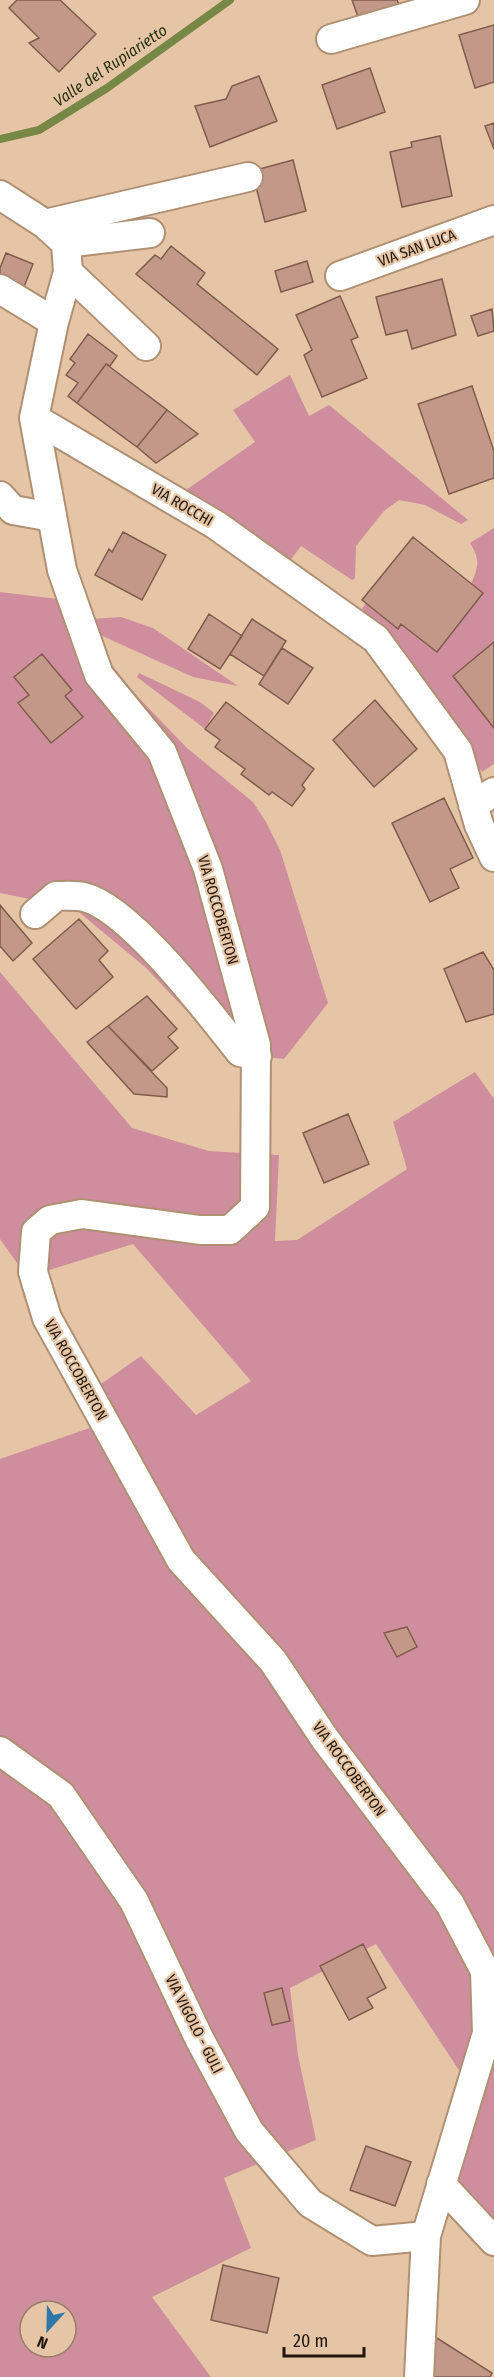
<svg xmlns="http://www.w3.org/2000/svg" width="494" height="2377" font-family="'Fira Sans Condensed',sans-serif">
	<rect width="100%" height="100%" fill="#e6c5a7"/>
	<path fill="#cf8e9d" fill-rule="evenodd" d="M 290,375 L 309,416 L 329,405 L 468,520 L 461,524 L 425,505 L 399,500 L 384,511 L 356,546 L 355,578 L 352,580 L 301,546 L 282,572 L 173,499 L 255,442 L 233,410 Z
		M 494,528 L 494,764 L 482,772 L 418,674 L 366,621 L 369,616 L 362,609 L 366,603 L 398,628 L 401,624 L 437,652 L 483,594 L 471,584 C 479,566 480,559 470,543 Z
		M 0,592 L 58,599 L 136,695 L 187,748 L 253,802 L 266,822 L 280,850 L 328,1003 L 284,1059 L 257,1056 L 220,1046 L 145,967 L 74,908 L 0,893 Z
		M 121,617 L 153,628 L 238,686 L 193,677 L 98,634 L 91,619 Z
		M 139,673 L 200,702 L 214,713 L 205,729 L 137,677 Z
		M 0,972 L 132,1128 L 209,1151 L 279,1155 L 275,1241 L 297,1240 L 407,1169 L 393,1122 L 475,1072 L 494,1099 L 494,2233 L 455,2193 L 474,2093 L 376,1944 L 290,1988 L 298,2055 L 316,2140 L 224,2178 L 251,2248 L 152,2297 L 211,2377 L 0,2377 L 0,1459 L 107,1422 L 101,1384 L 141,1356 L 196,1415 L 251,1381 L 133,1244 L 27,1277 L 0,1239 ZM 30,2311 L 66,2311 L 66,2347 L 30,2347 Z"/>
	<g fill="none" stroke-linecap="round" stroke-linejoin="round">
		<path stroke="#778846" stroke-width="8" d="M 0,139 L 39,130 L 107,88 L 230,0"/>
	</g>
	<path fill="#c29988" stroke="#815c4c" stroke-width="1.5" d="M 17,0 L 60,0 L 96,34 L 59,72 L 29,43 L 39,38 L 9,8 Z
		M 352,0 L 397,0 L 399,4 L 358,17 Z
		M 494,25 L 494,82 L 475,88 L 459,35 Z
		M 370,68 L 385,112 L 337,129 L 322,85 Z
		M 259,76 L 277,121 L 210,147 L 195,106 L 226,99 L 232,86 Z
		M 494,123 L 494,149 L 485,126 Z
		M 440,136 L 452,196 L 402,207 L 390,152 L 412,147 L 411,142 Z
		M 293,160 L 306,211 L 265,222 L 252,171 Z
		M 171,246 L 205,273 L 197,284 L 278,349 L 257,375 L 136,274 L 155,255 L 161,259 Z
		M 6,253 L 33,264 L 22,292 L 0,283 L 0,268 Z
		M 307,261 L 313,282 L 281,292 L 275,271 Z
		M 442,279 L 456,335 L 412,349 L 407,330 L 386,335 L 376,297 Z
		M 340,296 L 358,337 L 351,340 L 367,378 L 322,397 L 304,355 L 312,350 L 296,315 Z
		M 492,309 L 494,331 L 478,336 L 471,316 Z
		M 88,334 L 117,356 L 110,366 L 106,364 L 77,403 L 68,396 L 78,383 L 66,375 L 75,363 L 70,359 Z
		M 106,364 L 167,410 L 137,447 L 77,403 Z
		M 472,386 L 494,451 L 494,478 L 449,494 L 418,404 Z
		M 167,410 L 198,434 L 156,463 L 137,447 Z
		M 123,532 L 166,555 L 142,600 L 95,575 L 109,549 L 112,552 Z
		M 413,537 L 483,593 L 437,652 L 401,624 L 398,629 L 362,600 Z
		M 209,614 L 242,636 L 220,669 L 188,649 Z
		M 252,619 L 286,641 L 264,676 L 230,654 Z
		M 494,642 L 494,728 L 453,676 Z
		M 282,648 L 313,668 L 288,704 L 259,684 Z
		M 42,654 L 72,690 L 65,696 L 83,717 L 51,743 L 18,703 L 29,695 L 14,677 Z
		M 375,700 L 417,749 L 374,787 L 333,740 Z
		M 226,702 L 314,769 L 302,785 L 305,789 L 292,806 L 272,792 L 269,795 L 241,774 L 245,769 L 215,747 L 220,740 L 205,729 Z
		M 444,798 L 473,858 L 450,869 L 459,888 L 430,902 L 392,823 Z
		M 0,905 L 32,943 L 13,961 L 0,946 Z
		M 79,919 L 108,951 L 99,960 L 113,977 L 76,1009 L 33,959 Z
		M 483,952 L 494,970 L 494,1014 L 466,1022 L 444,969 Z
		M 147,996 L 177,1029 L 168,1037 L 178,1048 L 152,1071 L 108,1026 Z
		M 108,1026 L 167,1088 L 167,1097 L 134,1094 L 87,1042 Z
		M 348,1114 L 369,1164 L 324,1183 L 303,1133 Z
		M 407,1627 L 417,1647 L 397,1657 L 384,1633 Z
		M 363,1944 L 386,1988 L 367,1998 L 373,2008 L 349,2020 L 320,1966 Z
		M 282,1988 L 290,2021 L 272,2025 L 264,1993 Z
		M 366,2146 L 411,2162 L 395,2206 L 350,2190 Z
		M 223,2265 L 279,2278 L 267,2333 L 211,2320 Z
		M 429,2333 L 492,2373 L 490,2377 L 429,2377 Z"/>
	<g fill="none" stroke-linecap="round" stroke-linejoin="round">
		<g stroke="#af9073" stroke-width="32">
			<path id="minor" d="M 331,39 L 465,0
				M 0,195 L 45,224 L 66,243 L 68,272 L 54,322 L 34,418 L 62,570 L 99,675 L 162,752 L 208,869 L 256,1045 L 255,1207 L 230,1230 L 200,1230 L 82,1214 L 50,1220 L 36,1232 L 33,1272 L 47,1318 L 181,1560 L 273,1661 L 325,1739 L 450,1904 L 485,1971 L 487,2033 L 426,2236 L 419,2377
				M 45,224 L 248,177
				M 66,243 L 150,233
				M 68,272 L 146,346
				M 340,276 L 494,220
				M 0,289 L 54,322
				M 34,418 L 216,525 L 376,639 L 458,751 L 479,825 L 494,857
				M 0,496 L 13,510 L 52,517
				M 473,805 L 494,792
				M 35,914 L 56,896 C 65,896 76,895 84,897 C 130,908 209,1013 240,1052 L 257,1056
				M 0,1751 L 61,1795 L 134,1901 L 199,2038 L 249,2131 L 310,2203 L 372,2241 L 426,2236
				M 441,2184 L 494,2241"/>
		</g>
		<use href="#minor" stroke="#fff" stroke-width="28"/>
	</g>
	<g text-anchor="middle" stroke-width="4.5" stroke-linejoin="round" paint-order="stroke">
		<g font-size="15" fill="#21160b" stroke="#e6c5a7">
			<text transform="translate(417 248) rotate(-20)" y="5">VIA SAN LUCA</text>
			<text transform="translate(182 505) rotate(30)" y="5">VIA ROCCHI</text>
			<text transform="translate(218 910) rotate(74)" y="5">VIA ROCCOBERTON</text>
			<text transform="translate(76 1370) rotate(61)" y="5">VIA ROCCOBERTON</text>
			<text transform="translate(349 1769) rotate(54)" y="5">VIA ROCCOBERTON</text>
			<text transform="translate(194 2024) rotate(63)" y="5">VIA VIGOLO - GULI</text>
		</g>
		<g font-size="16" font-style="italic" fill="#26320c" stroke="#e6c5a7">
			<text transform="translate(110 65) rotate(-34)" y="6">Valle del Rupiarietto</text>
		</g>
	</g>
	<g transform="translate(48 2329) rotate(202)"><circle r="28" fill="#e6c5a7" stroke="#977f69" stroke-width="1.5"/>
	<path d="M0-4.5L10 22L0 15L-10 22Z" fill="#2f76ab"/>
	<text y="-9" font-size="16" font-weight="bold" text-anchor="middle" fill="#21160b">N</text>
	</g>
	<path d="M284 2347v9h80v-9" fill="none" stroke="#21160b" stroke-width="3"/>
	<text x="293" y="2347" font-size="18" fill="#21160b" stroke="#e6c5a7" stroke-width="4.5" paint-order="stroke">20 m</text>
</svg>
